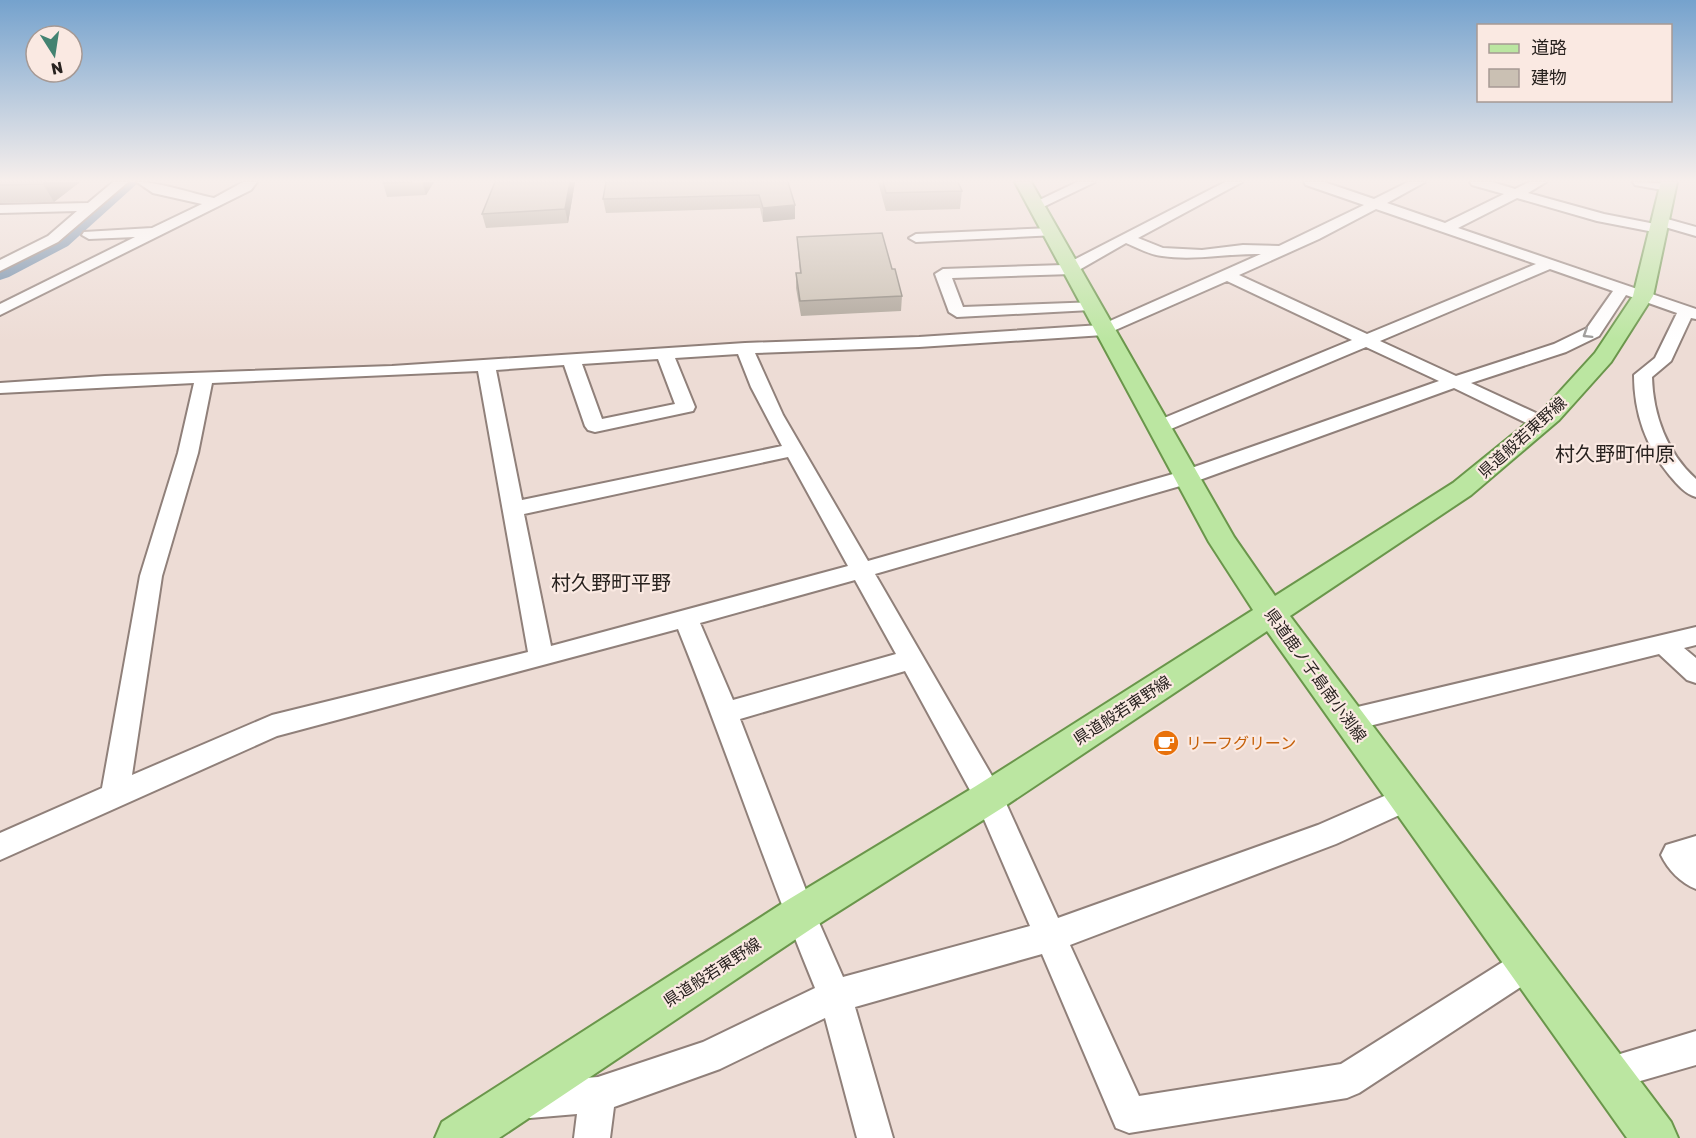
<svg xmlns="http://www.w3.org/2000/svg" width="1696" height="1138" font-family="Rubik,'Noto Sans JP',sans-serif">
	<rect width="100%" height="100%" fill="#eddcd5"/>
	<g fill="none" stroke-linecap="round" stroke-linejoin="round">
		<path fill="#6987a5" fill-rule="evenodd" d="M 115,182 L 139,182 L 68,246 L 9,277 L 0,280 L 0,262 L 50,236 Z"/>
		<g stroke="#90807a" stroke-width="4">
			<path id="minor" d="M 113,182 L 128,182 L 58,242 L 0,271 L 0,260 L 48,236 L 77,211 L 0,213 L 0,205 L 88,203 Z
				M 137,182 C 160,182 190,193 214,198 L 243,182 L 257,182 L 251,190 L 0,315 L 0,304 L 135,237 L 89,239 L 82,235 L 84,232 L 152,228 L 202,204 L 153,193 Z
				M 1077,182 L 1095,182 L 1041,208 L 1036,209 L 1029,205 Z
				M 1225,182 L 1242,182 L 1138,238 L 1163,248 L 1202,250 L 1243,245 L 1279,246 L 1364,205 L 1306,185 L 1304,182 L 1324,182 L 1374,199 L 1408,182 L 1425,182 L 1387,203 L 1445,223 L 1504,194 L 1472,185 L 1470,182 L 1492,182 L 1515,189 L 1529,182 L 1546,182 L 1528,193 L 1604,214 L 1655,224 L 1653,221 L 1655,218 L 1660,217 L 1696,227 L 1696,236 L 1665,227 L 1664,232 L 1659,233 L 1597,221 L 1517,198 L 1458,228 L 1696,309 L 1696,319 L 1691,318 L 1671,361 L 1652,377 C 1653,415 1667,453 1696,479 L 1696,497 C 1685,494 1678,485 1670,476 C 1646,447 1634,413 1634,375 L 1655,358 L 1677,313 L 1626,295 L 1599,336 L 1566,352 L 1471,383 L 1549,419 L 1551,423 L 1549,427 L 1535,427 L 1454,388 L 1194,482 L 875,574 L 999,788 L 1058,918 L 1318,825 L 1407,786 L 1417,789 L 1421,798 L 1417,807 L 1336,844 L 1070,945 L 1139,1096 L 1341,1064 L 1517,953 L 1528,948 L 1539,953 L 1544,964 L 1539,975 L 1359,1093 L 1347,1098 L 1129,1133 L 1116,1128 L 1042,954 L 855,1007 L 893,1138 L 857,1138 L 825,1018 L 720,1069 L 614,1107 L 610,1138 L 574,1138 L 577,1114 L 530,1118 L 518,1112 L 512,1100 L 518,1088 L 530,1082 L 598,1077 L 703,1042 L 815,988 C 766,870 726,748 678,629 L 277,736 L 0,860 L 0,833 L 102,788 L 140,576 L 178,453 L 194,383 L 0,393 L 0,383 L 105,376 L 392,366 L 745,343 L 919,337 L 1101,325 L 1261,254 C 1228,253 1196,261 1162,256 C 1150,255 1138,248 1126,243 L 1072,274 L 952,278 L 963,307 L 1097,302 L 1099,305 L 1097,308 L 1091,310 L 957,317 L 949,312 L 935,274 L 943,269 L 1064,265 ZM 1376,209 L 1536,264 L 1367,334 L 1239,275 L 1319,239 ZM 1550,269 L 1613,291 L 1587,328 L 1554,344 L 1456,376 L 1380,341 ZM 1227,281 L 1352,340 L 1152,423 L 1149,427 L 1152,431 L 1166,431 L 1366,347 L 1439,381 L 1180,472 L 868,561 L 783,415 L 755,353 L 919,347 L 1104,335 ZM 738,354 L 751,387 L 782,446 L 522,500 L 496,370 L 564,365 L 585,426 L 588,430 L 595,432 L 693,411 L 695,407 L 675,358 ZM 658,359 L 675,404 L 602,419 L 582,364 ZM 478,371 L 528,652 L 272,715 L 132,775 L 162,576 L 198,453 L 212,383 ZM 788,457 L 848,566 L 551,646 L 524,514 ZM 855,580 L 896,654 L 733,700 L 700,623 ZM 905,671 L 977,803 L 1030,926 L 843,977 L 814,911 L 740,719 Z
				M 1633,182 L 1673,184 L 1675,187 L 1668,191 L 1635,185 Z
				M 1051,228 L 1058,232 L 1056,235 L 916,242 L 909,238 L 916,234 Z
				M 1696,627 L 1696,645 L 1684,648 L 1696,658 L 1696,683 L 1687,680 L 1659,654 L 1349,731 L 1340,728 L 1336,720 L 1340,712 L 1349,709 Z
				M 1696,836 L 1696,889 C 1681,883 1668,870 1661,855 L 1666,845 Z
				M 1696,1031 L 1696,1065 L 1609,1090 L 1597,1085 L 1592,1073 L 1597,1061 Z"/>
		</g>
		<g stroke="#6a964b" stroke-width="4">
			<path id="major" d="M 1015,182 L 1031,182 L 1234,537 L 1275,596 L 1453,483 L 1543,410 L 1595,353 L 1633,296 L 1661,182 L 1677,182 L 1653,296 L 1611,362 L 1559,420 L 1471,495 L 1290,616 L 1671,1122 L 1678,1138 L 1627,1138 L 1267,631 L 1002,808 L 814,927 L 499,1138 L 435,1138 L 442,1122 L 786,901 L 976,786 L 1253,610 L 1209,542 Z"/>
		</g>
		<use href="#minor" fill="#fff" fill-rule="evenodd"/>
		<use href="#major" fill="#bbe6a1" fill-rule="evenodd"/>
	</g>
	<path fill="#aea59a" d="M 0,182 L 80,182 L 54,202 L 0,203 Z
		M 383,182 L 434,182 L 426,195 L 387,197 L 383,183 Z
		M 575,182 L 568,223 L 486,228 L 482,214 Z
		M 788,182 L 795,219 L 763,222 L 760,208 L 606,213 L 603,199 Z
		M 878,182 L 958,182 L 962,191 L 960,209 L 886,211 Z
		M 797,237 L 892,269 L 902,296 L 901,311 L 801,316 L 796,288 L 796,273 L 800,273 Z"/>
	<path fill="#8d867d" d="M 45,182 L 80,182 L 54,202 L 43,184 Z
		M 422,182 L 434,182 L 426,195 Z
		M 570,182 L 575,182 L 568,223 L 565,209 Z
		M 795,205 L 795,219 L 763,222 L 763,208 Z"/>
	<path fill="#cac0b3" stroke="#8d867d" stroke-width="1.5" d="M 0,182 L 45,182 L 43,184 L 0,185 Z
		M 383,182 L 412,182 L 383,183 Z
		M 495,182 L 570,182 L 565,209 L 482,214 Z
		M 606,182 L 788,182 L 795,205 L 763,208 L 759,195 L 603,199 Z
		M 883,182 L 958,182 L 962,191 L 886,193 Z
		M 882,233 L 892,269 L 895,269 L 902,296 L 800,301 L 796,273 L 801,273 L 797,237 Z"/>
	<defs><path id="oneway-chevron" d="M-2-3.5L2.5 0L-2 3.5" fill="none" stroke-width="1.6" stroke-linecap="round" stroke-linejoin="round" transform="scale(1.5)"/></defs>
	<use stroke="#9e9c9a" href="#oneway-chevron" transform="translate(1587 334) rotate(148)"/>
	<linearGradient id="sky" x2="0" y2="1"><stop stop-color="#75a2cd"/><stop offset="0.53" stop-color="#f7efec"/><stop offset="1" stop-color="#f7efec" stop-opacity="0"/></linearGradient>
	<rect width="1696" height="341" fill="url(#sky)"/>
	<defs>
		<g id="cafe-disc" transform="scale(1.35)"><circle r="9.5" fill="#e8710a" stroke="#fae9e2"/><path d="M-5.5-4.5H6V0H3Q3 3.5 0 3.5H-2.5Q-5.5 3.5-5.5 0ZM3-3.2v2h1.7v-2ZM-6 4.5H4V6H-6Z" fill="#fff"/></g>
	</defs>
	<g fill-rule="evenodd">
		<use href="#cafe-disc" x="1166" y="743"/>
	</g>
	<g text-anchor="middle" stroke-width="4.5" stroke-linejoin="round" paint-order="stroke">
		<g font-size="16" fill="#28221f" stroke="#fae9e2">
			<text transform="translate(1522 437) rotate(-42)" y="6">県道般若東野線</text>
			<text transform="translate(1316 675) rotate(54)" y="6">県道鹿ノ子島南小渕線</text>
			<text transform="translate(1122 710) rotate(-33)" y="6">県道般若東野線</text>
			<text transform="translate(712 972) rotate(-33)" y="6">県道般若東野線</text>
		</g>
		<g font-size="16" fill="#c56008" stroke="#fae9e2" text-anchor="start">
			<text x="1186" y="749">リーフグリーン</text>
		</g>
		<g font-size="20" fill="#28221f" stroke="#fae9e2">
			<text x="1615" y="461">村久野町仲原</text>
			<text x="611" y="590">村久野町平野</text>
		</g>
	</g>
	<rect x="1477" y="24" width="195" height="78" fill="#fae9e2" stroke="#a69994" stroke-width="1.5"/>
	<rect x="1489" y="44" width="30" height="9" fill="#bbe6a1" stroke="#a69994" stroke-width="1.5"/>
	<text x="1531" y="54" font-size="18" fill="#28221f">道路</text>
	<rect x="1489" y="69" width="30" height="18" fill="#cac0b3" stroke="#a69994" stroke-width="1.5"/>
	<text x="1531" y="84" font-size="18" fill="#28221f">建物</text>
	<g transform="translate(54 54) rotate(168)"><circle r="28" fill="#fae9e2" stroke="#a69994" stroke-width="1.5"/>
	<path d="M0-4.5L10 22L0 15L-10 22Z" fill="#438371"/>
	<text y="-9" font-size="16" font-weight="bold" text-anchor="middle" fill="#28221f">N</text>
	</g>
</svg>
